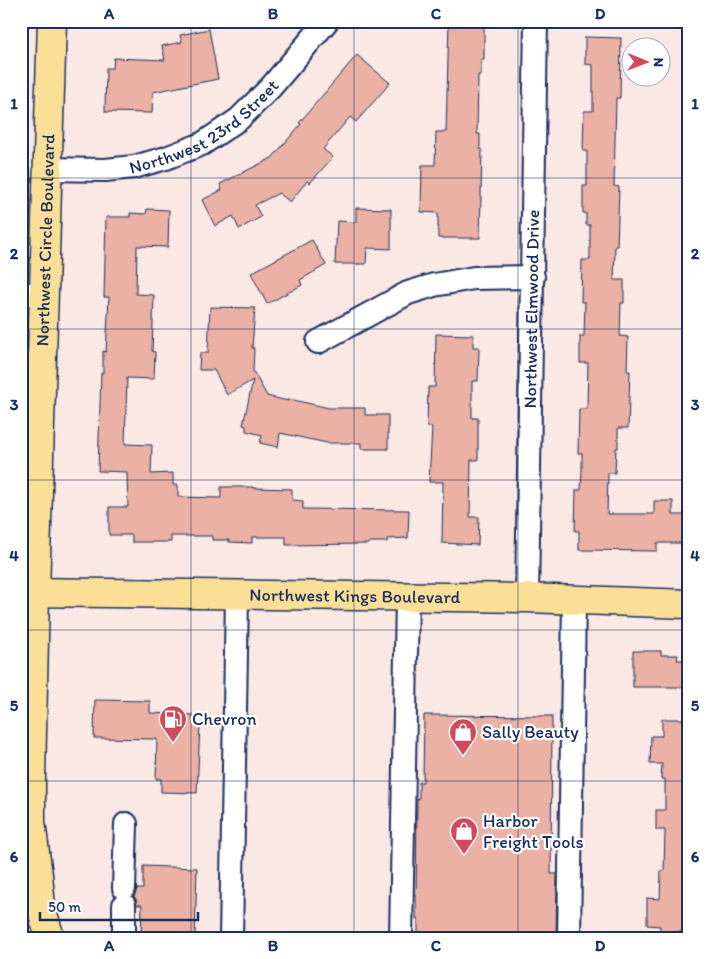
<svg xmlns="http://www.w3.org/2000/svg" width="709" height="959" font-family="Itim,sans-serif">
	<rect width="100%" height="100%" fill="#f9e8e4"/>
	<filter id="ink" filterUnits="userSpaceOnUse"><feTurbulence type="fractalNoise" baseFrequency=".02" numOctaves="2"/><feDisplacementMap in="SourceGraphic" scale="10" xChannelSelector="R" yChannelSelector="G"/><feConvolveMatrix kernelMatrix="1 2 1 2 8 2 1 2 1" color-interpolation-filters="sRGB"/></filter>
	<g filter="url(#ink)">
		<path fill="#ebb1a4" stroke="#1b2f5e" d="M 449,21 L 484,21 L 484,59 L 481,59 L 481,75 L 478,75 L 477,134 L 480,134 L 480,149 L 482,150 L 480,238 L 438,238 L 438,213 L 421,212 L 422,165 L 435,165 L 436,132 L 446,132 Z
			M 209,29 L 218,79 L 153,92 L 152,113 L 105,112 L 106,68 L 113,68 L 114,58 L 165,60 L 162,46 L 182,42 L 180,35 Z
			M 585,37 L 621,38 L 620,98 L 616,98 L 614,186 L 619,187 L 617,246 L 615,246 L 614,280 L 624,280 L 624,303 L 621,303 L 620,336 L 628,337 L 627,371 L 630,371 L 628,428 L 618,428 L 618,448 L 616,448 L 615,473 L 608,473 L 607,514 L 654,514 L 654,501 L 673,501 L 673,515 L 688,515 L 688,543 L 657,543 L 657,551 L 579,550 L 579,531 L 575,531 L 576,490 L 581,490 L 582,470 L 582,453 L 578,453 L 579,409 L 587,409 L 588,363 L 580,363 L 580,336 L 584,336 L 585,302 L 581,302 L 582,260 L 590,260 L 590,225 L 586,225 L 586,213 L 583,213 L 583,186 L 587,186 L 587,151 L 583,151 L 584,111 L 593,111 L 593,65 L 585,64 Z
			M 357,55 L 390,83 L 356,122 L 350,117 L 323,149 L 333,157 L 310,183 L 307,181 L 290,202 L 279,193 L 255,205 L 261,217 L 239,229 L 233,216 L 215,226 L 202,200 L 222,190 L 220,184 L 272,158 L 301,124 L 299,123 Z
			M 356,208 L 391,209 L 391,249 L 367,248 L 366,264 L 335,264 L 337,221 L 356,222 Z
			M 147,209 L 169,210 L 168,247 L 137,246 L 136,294 L 154,295 L 152,351 L 155,352 L 154,379 L 127,378 L 125,444 L 152,445 L 151,474 L 173,473 L 173,485 L 178,485 L 178,497 L 221,498 L 221,487 L 253,487 L 253,488 L 292,489 L 292,500 L 303,501 L 303,509 L 409,510 L 408,538 L 387,539 L 387,542 L 369,542 L 369,544 L 286,545 L 286,537 L 252,537 L 252,543 L 229,542 L 229,540 L 212,540 L 212,536 L 171,536 L 171,542 L 132,542 L 132,535 L 109,535 L 109,507 L 128,507 L 127,472 L 98,471 L 101,373 L 103,373 L 103,351 L 106,352 L 109,297 L 104,297 L 106,217 L 130,217 L 130,213 L 146,214 Z
			M 312,240 L 326,265 L 300,280 L 302,285 L 267,304 L 251,273 Z
			M 210,307 L 255,308 L 252,348 L 254,348 L 253,371 L 267,396 L 288,401 L 289,399 L 329,408 L 365,408 L 365,415 L 388,415 L 388,449 L 361,449 L 361,443 L 327,443 L 280,433 L 278,447 L 260,443 L 262,435 L 246,431 L 246,426 L 243,425 L 253,380 L 227,395 L 214,370 L 199,370 L 200,353 L 208,353 Z
			M 436,334 L 473,335 L 473,347 L 479,347 L 478,381 L 472,381 L 472,418 L 478,418 L 478,460 L 471,460 L 470,517 L 479,517 L 478,545 L 442,543 L 443,482 L 429,482 L 432,427 L 427,427 L 428,387 L 435,387 Z
			M 633,651 L 661,651 L 661,655 L 678,655 L 677,660 L 688,660 L 688,687 L 633,687 Z
			M 95,700 L 150,701 L 150,713 L 193,715 L 193,724 L 200,724 L 197,793 L 161,792 L 161,779 L 156,779 L 157,739 L 94,738 Z
			M 424,715 L 552,716 L 551,874 L 557,874 L 556,938 L 422,938 L 422,934 L 418,934 L 418,918 L 416,919 L 417,799 L 419,799 L 419,782 L 423,782 Z
			M 662,719 L 688,719 L 688,932 L 660,931 L 660,926 L 647,925 L 647,898 L 660,899 L 661,871 L 664,871 L 665,830 L 656,830 L 656,810 L 665,810 L 665,779 L 661,779 L 662,764 L 650,764 L 651,736 L 662,736 Z
			M 143,866 L 197,868 L 195,938 L 141,938 L 142,905 L 137,905 L 136,899 L 134,897 L 137,889 L 143,889 Z"/>
		<g fill="none" stroke-linecap="round" stroke-linejoin="round">
			<g stroke="#1b2f5e" stroke-width="26">
				<g id="minor">
					<path id="s1" d="M 48,169 L 105,170 L 134,167 L 166,158 L 202,144 L 239,119 L 271,87 L 327,21"/>
					<path d="M 21,294 L 45,294"/>
					<path d="M 318,342 L 408,293 L 434,285 L 474,278 L 533,277"/>
					<path id="s2" d="M 527,598 L 536,21"/>
					<path d="M 124,888 L 126,824"/>
					<path d="M 124,905 L 124,938"/>
					<path d="M 231,938 L 237,595"/>
					<path d="M 401,938 L 407,597"/>
					<path d="M 569,938 L 574,600"/>
				</g>
			</g>
			<g stroke="#1b2f5e" stroke-width="31">
				<g id="major">
					<path id="s3" d="M 21,592 L 527,598 L 688,604"/>
					<path id="s4" d="M 50,938 L 41,907 L 38,875 L 31,822 L 31,778 L 35,592 L 52,21"/>
				</g>
			</g>
			<use href="#minor" stroke="#fff" stroke-width="22"/>
			<use href="#major" stroke="#fbdf96" stroke-width="28"/>
		</g>
	</g>
	<path fill="none" stroke="#1b2f5e" stroke-width="1" stroke-opacity="0.55" d="M 191,21 L 191,938M 354,21 L 354,938M 518,21 L 518,938M 21,178 L 688,178M 21,329 L 688,329M 21,480 L 688,480M 21,630 L 688,630M 21,781 L 688,781"/>
	<defs>
		<g id="fuel-pin" transform="scale(1.4375)"><path d="M0 17L-7.5 6A9.5 9.5 0 1 1 7.5 6Z" fill="#d1495b" stroke="#fff"/><path d="M-5.5-6h7V0h2V4h1.3V-2.5L3-4.5l.8-.8L6-3V5H2.5V1h-1V6h-7ZM-4.2-4.7v3.2H.2V-4.7Z" fill="#fff"/></g>
		<g id="shop-pin" transform="scale(1.4375)"><path d="M0 17L-7.5 6A9.5 9.5 0 1 1 7.5 6Z" fill="#d1495b" stroke="#fff"/><path d="M-5-2.5h2.3a2.7 3.5 0 0 1 5.4 0H5L5.5 6h-11ZM-1.5-2.5h3a1.5 2.3 0 0 0-3 0Z" fill="#fff"/></g>
	</defs>
	<g fill-rule="evenodd">
		<use href="#fuel-pin" x="173" y="719"/>
		<use href="#shop-pin" x="463" y="732"/>
		<use href="#shop-pin" x="464" y="831"/>
	</g>
	<g text-anchor="middle" stroke-width="4.5" stroke-linejoin="round" paint-order="stroke">
		<g font-size="18" fill="#1b2f5e" stroke="#fff">
			<text dy="6" stroke="none"><textPath href="#s1" startOffset="168">Northwest 23rd Street</textPath></text>
			<text dy="6" stroke="none"><textPath href="#s4" startOffset="700">Northwest Circle Boulevard</textPath></text>
			<text dy="6" stroke="none"><textPath href="#s2" startOffset="289">Northwest Elmwood Drive</textPath></text>
			<text dy="6" stroke="none"><textPath href="#s3" startOffset="334">Northwest Kings Boulevard</textPath></text>
		</g>
		<g font-size="18" fill="#1b2f5e" stroke="#fff" text-anchor="start">
			<text x="192" y="725">Chevron</text>
			<text x="482" y="738">Sally Beauty</text>
			<text x="483" y="827">Harbor<tspan x="483" dy="21">Freight Tools</tspan></text>
		</g>
	</g>
	<rect width="709" height="959" fill="none" stroke="#fff" stroke-width="55"/>
	<g transform="translate(646 62) rotate(91)"><circle r="24" fill="#ffffff" stroke="#a4acbf"/>
	<path d="M0-4L9 19L0 12L-9 19Z" fill="#d1495b"/>
	<text y="-8" font-size="14" font-weight="bold" text-anchor="middle" fill="#1b2f5e">N</text>
	</g>
	<path d="M40 912v8h158v-8" fill="none" stroke="#1b2f5e" stroke-width="2.5"/>
	<text x="48" y="912" font-size="15" fill="#1b2f5e" stroke="#ffffff" stroke-width="4" paint-order="stroke">50 m</text>
	<rect x="28" y="28" width="654" height="904" fill="none" stroke="#1b2f5e" stroke-width="2"/>
	<g font-size="16" text-anchor="middle" font-weight="bold" fill="#1b2f5e">
		<text x="109" y="19">A</text>
		<text x="273" y="19">B</text>
		<text x="436" y="19">C</text>
		<text x="600" y="19">D</text>
		<text x="14" y="109">1</text>
		<text x="695" y="109">1</text>
		<text x="14" y="259">2</text>
		<text x="695" y="259">2</text>
		<text x="14" y="410">3</text>
		<text x="695" y="410">3</text>
		<text x="14" y="561">4</text>
		<text x="695" y="561">4</text>
		<text x="14" y="711">5</text>
		<text x="695" y="711">5</text>
		<text x="14" y="862">6</text>
		<text x="695" y="862">6</text>
		<text x="109" y="951">A</text>
		<text x="273" y="951">B</text>
		<text x="436" y="951">C</text>
		<text x="600" y="951">D</text>
	</g>
</svg>
